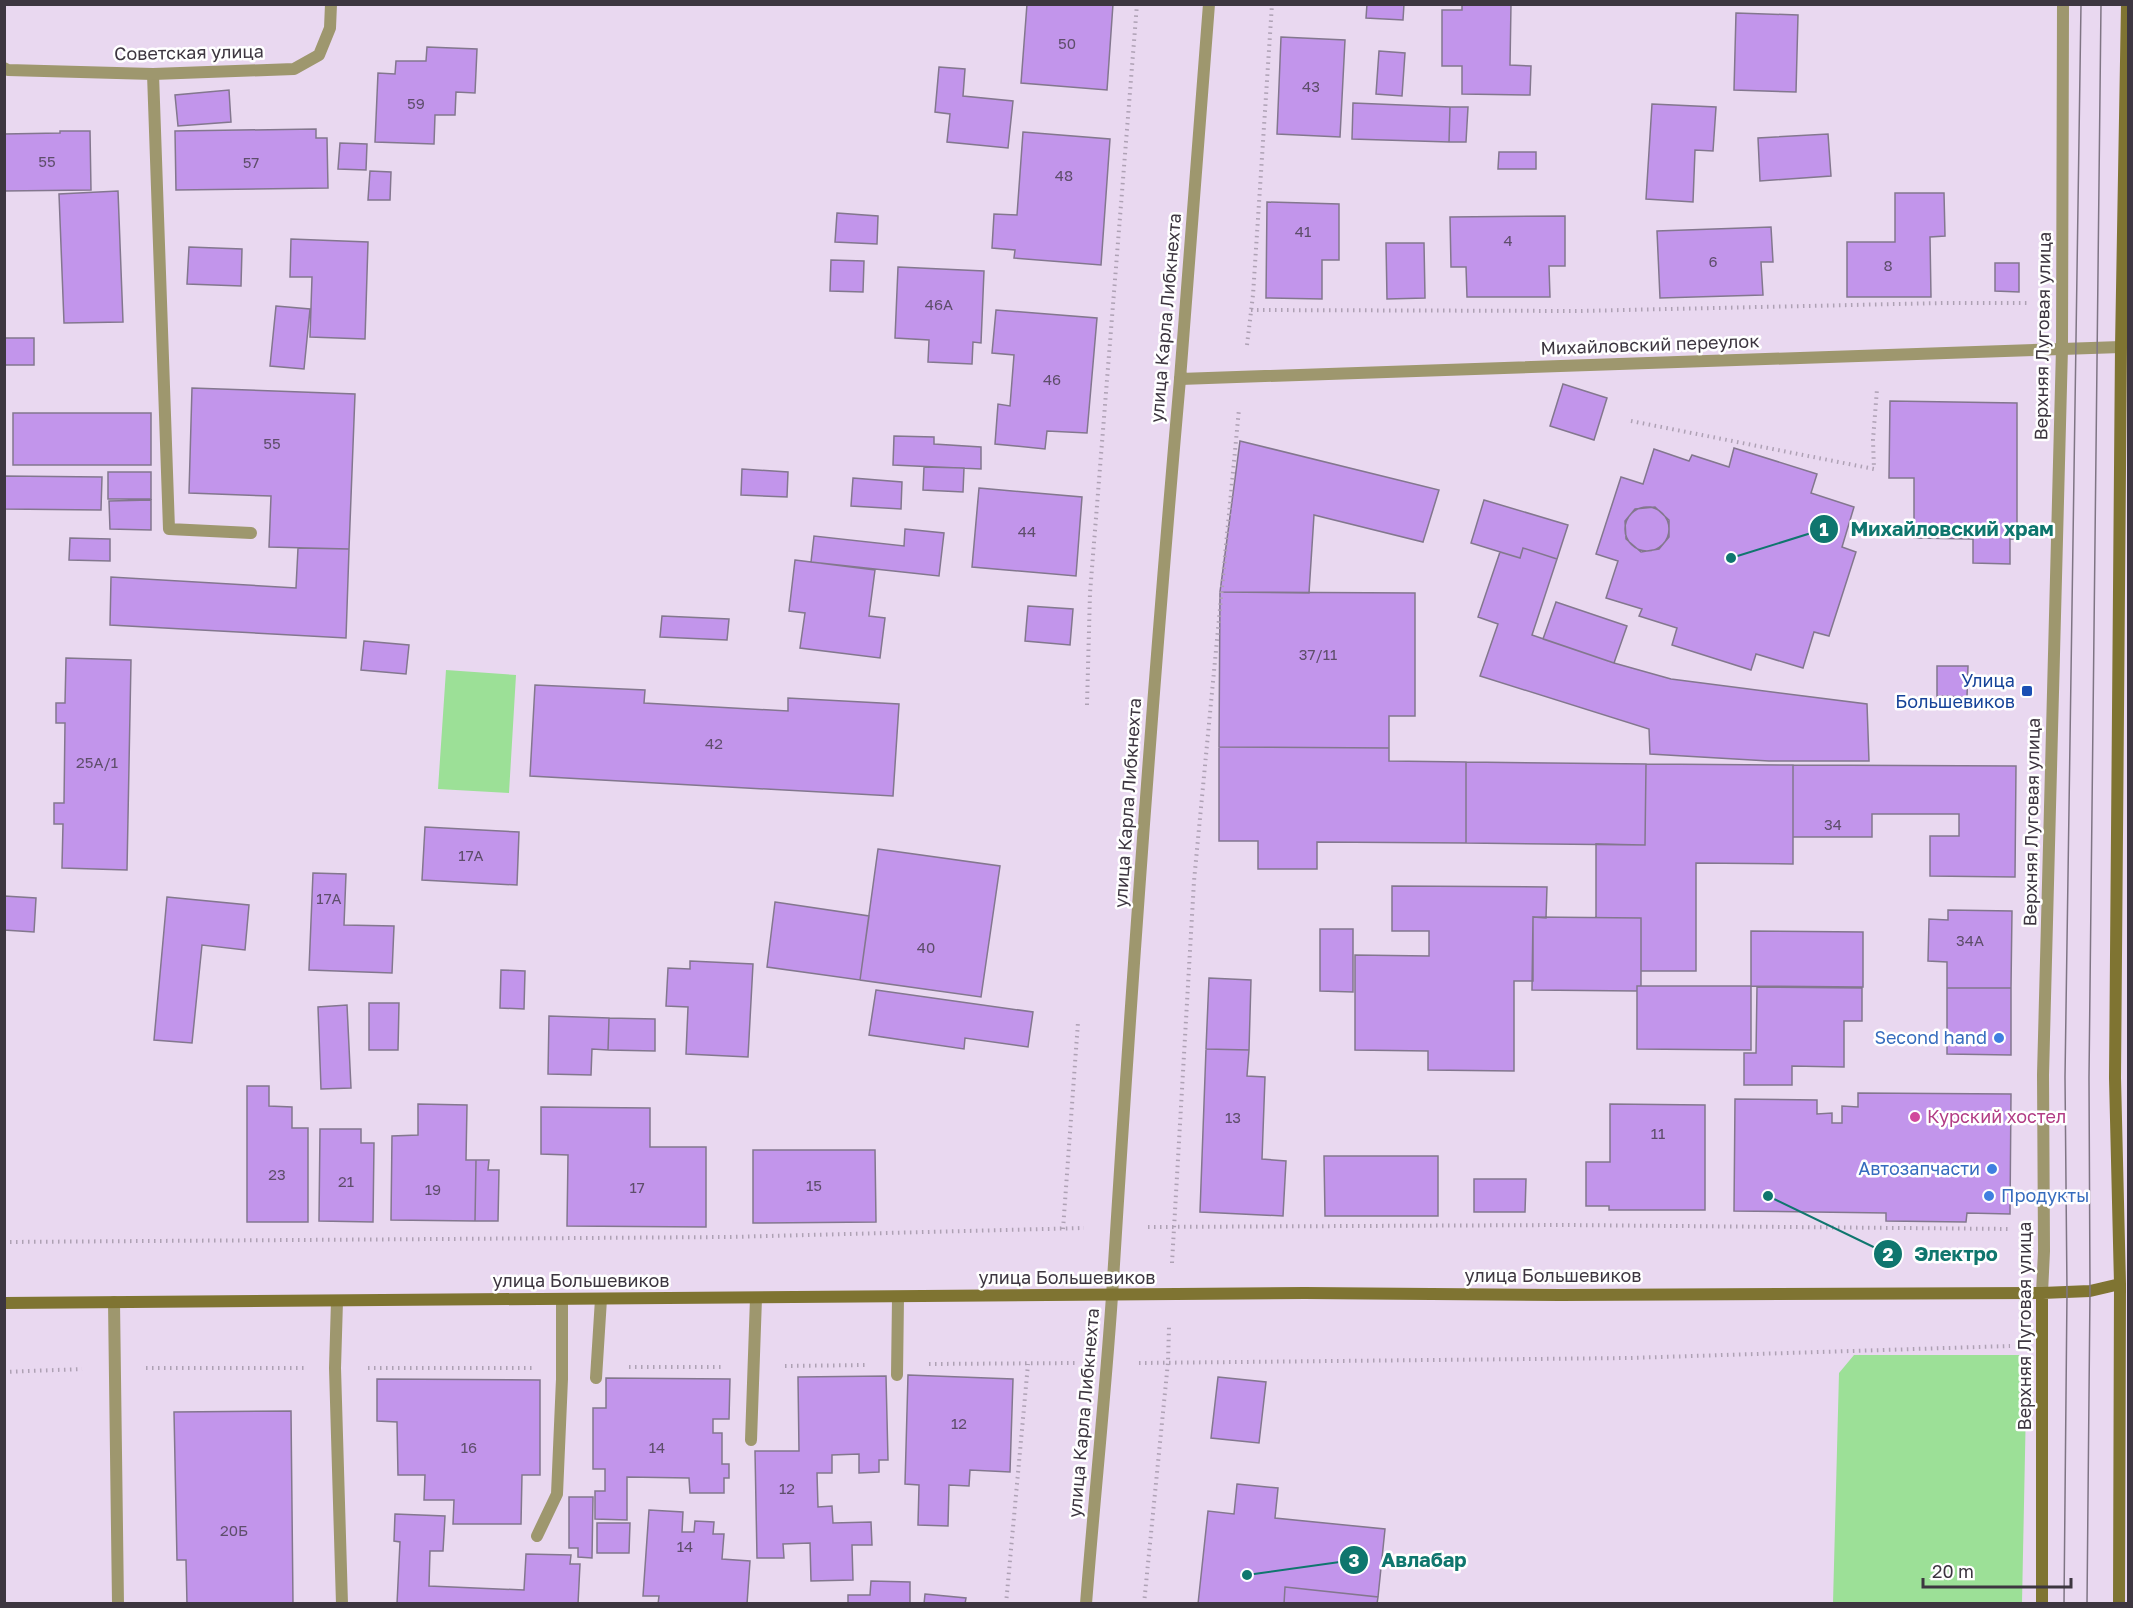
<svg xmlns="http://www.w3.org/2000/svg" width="2133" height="1608" font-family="'Golos Text',sans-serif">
	<rect width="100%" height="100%" fill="#e9d8f0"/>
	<path fill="#9ce097" d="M 446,670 L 516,675 L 509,793 L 438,789 Z
		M 1854,1355 L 2027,1355 L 2022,1603 L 1833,1603 L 1839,1373 Z"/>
	<path fill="#c295eb" stroke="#83778e" stroke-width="1.5" fill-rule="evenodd" d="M 1027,4 L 1113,4 L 1107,90 L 1021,83 Z
		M 1367,4 L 1404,4 L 1403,20 L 1366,18 Z
		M 1462,4 L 1511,4 L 1510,65 L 1531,66 L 1530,95 L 1462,94 L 1462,66 L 1442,66 L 1442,10 L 1462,10 Z
		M 1736,13 L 1798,15 L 1796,92 L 1734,90 Z
		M 1281,37 L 1345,40 L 1340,137 L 1277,134 Z
		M 427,47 L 477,49 L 475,93 L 456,92 L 455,115 L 435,115 L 434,144 L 375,142 L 378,73 L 395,74 L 396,61 L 426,61 Z
		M 1379,51 L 1405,53 L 1402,96 L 1376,94 Z
		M 939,67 L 965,69 L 963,96 L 1013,101 L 1008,148 L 947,142 L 950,114 L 935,112 Z
		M 229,90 L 231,122 L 178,126 L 175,95 Z
		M 1353,103 L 1450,107 L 1449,142 L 1352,139 Z
		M 1652,104 L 1716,107 L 1713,151 L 1695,150 L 1693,202 L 1646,199 Z
		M 1450,107 L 1468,107 L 1466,142 L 1449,142 Z
		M 316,129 L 316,138 L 327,138 L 328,188 L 176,190 L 175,131 Z
		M 60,131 L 90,131 L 91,190 L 4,191 L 4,134 L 60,133 Z
		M 1023,132 L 1110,139 L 1101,265 L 1014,258 L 1015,250 L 992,248 L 994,214 L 1017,215 Z
		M 1828,134 L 1831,176 L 1760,181 L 1758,138 Z
		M 340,143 L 367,144 L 366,170 L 338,169 Z
		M 1499,152 L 1536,152 L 1536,169 L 1498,169 Z
		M 370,171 L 391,172 L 390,200 L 368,200 Z
		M 118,191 L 123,322 L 64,323 L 59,194 Z
		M 1895,193 L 1944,193 L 1945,236 L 1930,237 L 1931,297 L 1847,297 L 1847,242 L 1895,242 Z
		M 1267,202 L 1339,204 L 1339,260 L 1322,260 L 1322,299 L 1266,298 Z
		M 837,213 L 878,216 L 877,244 L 835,242 Z
		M 1565,216 L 1565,266 L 1549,266 L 1550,297 L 1467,297 L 1466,267 L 1451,267 L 1450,217 Z
		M 1771,227 L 1773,262 L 1761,262 L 1763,295 L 1660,298 L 1657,231 Z
		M 291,239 L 368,242 L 365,339 L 310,337 L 312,277 L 290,277 Z
		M 1386,243 L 1424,243 L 1425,298 L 1387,299 Z
		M 189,247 L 242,249 L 241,286 L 187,284 Z
		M 831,260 L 864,261 L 863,292 L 830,291 Z
		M 1995,263 L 2019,263 L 2019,292 L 1995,291 Z
		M 898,267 L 984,271 L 981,343 L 973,342 L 972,364 L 928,362 L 929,340 L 895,338 Z
		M 276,306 L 310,309 L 304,369 L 270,366 Z
		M 996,310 L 1097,318 L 1087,433 L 1047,431 L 1045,449 L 995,444 L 998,404 L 1010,406 L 1014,355 L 992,353 Z
		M 4,338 L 34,338 L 34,365 L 4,365 Z
		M 1563,384 L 1607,398 L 1594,440 L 1550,426 Z
		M 192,388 L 355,394 L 349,549 L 269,547 L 271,496 L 189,493 Z
		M 1890,401 L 2017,403 L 2017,539 L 2010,539 L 2010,564 L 1973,563 L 1973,539 L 1914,538 L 1914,478 L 1889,478 Z
		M 13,413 L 151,413 L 151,465 L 13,465 Z
		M 894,436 L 934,437 L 934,444 L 981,447 L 981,469 L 893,465 Z
		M 1240,441 L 1439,490 L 1423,542 L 1314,515 L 1309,593 L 1220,592 Z
		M 1734,448 L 1817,474 L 1811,493 L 1854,507 L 1842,547 L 1856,552 L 1829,636 L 1814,632 L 1803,668 L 1756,654 L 1751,670 L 1672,645 L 1677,628 L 1639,616 L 1642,609 L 1606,598 L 1618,561 L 1596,554 L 1621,477 L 1643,484 L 1654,449 L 1689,461 L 1692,455 L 1729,467 ZM 1655,507 L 1669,520 L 1669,537 L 1659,549 L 1641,552 L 1626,539 L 1625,521 L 1635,509 Z
		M 924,467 L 964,468 L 963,492 L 923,490 Z
		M 742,469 L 788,472 L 787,497 L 741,495 Z
		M 108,472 L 151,472 L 151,499 L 108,499 Z
		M 4,476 L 102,477 L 101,510 L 4,509 Z
		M 853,478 L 902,482 L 901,509 L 851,506 Z
		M 979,488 L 1082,497 L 1076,576 L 972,567 Z
		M 151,500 L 151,530 L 110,529 L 109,501 Z
		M 1484,500 L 1568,525 L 1557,559 L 1523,548 L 1520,558 L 1471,543 Z
		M1625 529a22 22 0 1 1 44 0a22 22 0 1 1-44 0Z
		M 905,529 L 944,533 L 939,576 L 811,562 L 814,536 L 904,546 Z
		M 70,538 L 110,539 L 110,561 L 69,560 Z
		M 298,548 L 349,549 L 346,638 L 110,625 L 111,577 L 296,588 Z
		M 1523,548 L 1557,559 L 1532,635 L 1614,663 L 1671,679 L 1867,704 L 1869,761 L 1769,761 L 1650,754 L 1649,729 L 1480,676 L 1498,624 L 1478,617 L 1500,552 L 1520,558 Z
		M 795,560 L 875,570 L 869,616 L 885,618 L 880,658 L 800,648 L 805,613 L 789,611 Z
		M 1220,592 L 1415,593 L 1415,716 L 1389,716 L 1389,748 L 1219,747 Z
		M 1556,602 L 1627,626 L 1614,663 L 1543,639 Z
		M 1028,606 L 1073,609 L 1070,645 L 1025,641 Z
		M 662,616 L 729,619 L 727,640 L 660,637 Z
		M 364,641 L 409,645 L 406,674 L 361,670 Z
		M 66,658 L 131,660 L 127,870 L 62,868 L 63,824 L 54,824 L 54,803 L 64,803 L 65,723 L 56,723 L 56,703 L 65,703 Z
		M 1937,666 L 1968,666 L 1967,697 L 1937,696 Z
		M 535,685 L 645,690 L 644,703 L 788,711 L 788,698 L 899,704 L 893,796 L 530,776 Z
		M 1219,747 L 1389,748 L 1389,761 L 1466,762 L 1466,843 L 1317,842 L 1317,869 L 1258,869 L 1258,841 L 1219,841 Z
		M 1466,762 L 1646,764 L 1645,845 L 1466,843 Z
		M 1646,764 L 1793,765 L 1793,864 L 1696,863 L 1696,971 L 1641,971 L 1641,918 L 1596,918 L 1596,844 L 1645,845 Z
		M 1793,765 L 2016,766 L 2015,877 L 1930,876 L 1930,836 L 1959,836 L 1959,814 L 1872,814 L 1872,837 L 1793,837 Z
		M 425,827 L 519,832 L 517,885 L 422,880 Z
		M 878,849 L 1000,866 L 981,997 L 860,980 Z
		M 313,873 L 346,874 L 344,925 L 394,926 L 392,973 L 309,970 Z
		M 1392,886 L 1547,887 L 1546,918 L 1533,917 L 1533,981 L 1514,981 L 1514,1071 L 1428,1070 L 1428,1051 L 1355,1050 L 1355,955 L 1429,956 L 1429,931 L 1392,931 Z
		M 4,896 L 36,898 L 34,932 L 4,930 Z
		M 167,897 L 249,905 L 245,950 L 202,945 L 192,1043 L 154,1040 Z
		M 775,902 L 869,916 L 860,980 L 767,967 Z
		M 1948,910 L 2012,911 L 2011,988 L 1947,988 L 1947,962 L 1928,961 L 1929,919 L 1948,920 Z
		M 1533,917 L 1641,918 L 1641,986 L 1637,986 L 1637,991 L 1532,990 Z
		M 1320,929 L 1353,929 L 1353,992 L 1320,991 Z
		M 1751,931 L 1863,932 L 1863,987 L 1751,986 Z
		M 690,961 L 753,964 L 748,1057 L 686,1054 L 688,1007 L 666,1006 L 668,968 L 690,969 Z
		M 501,970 L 525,971 L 524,1009 L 500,1008 Z
		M 1209,978 L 1251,980 L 1249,1050 L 1206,1049 Z
		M 1637,986 L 1751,986 L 1751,1050 L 1637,1049 Z
		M 1757,987 L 1862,988 L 1862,1021 L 1844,1021 L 1844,1067 L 1792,1066 L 1792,1085 L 1744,1085 L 1744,1053 L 1756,1053 Z
		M 1947,988 L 2011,988 L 2011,1055 L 1947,1054 Z
		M 876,990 L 1033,1012 L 1028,1047 L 965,1038 L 964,1049 L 869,1035 Z
		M 369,1003 L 399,1003 L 398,1050 L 369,1050 Z
		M 347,1005 L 351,1088 L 321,1089 L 318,1007 Z
		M 549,1016 L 609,1018 L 608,1050 L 592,1049 L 591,1075 L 548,1074 Z
		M 609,1018 L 655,1019 L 655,1051 L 608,1050 Z
		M 1206,1049 L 1249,1050 L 1247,1076 L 1265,1077 L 1262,1159 L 1286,1161 L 1283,1216 L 1200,1212 Z
		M 247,1086 L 269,1086 L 269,1106 L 292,1107 L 292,1128 L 308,1128 L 308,1222 L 247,1222 Z
		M 1858,1093 L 2011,1094 L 2010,1214 L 1967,1213 L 1966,1222 L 1886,1221 L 1886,1213 L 1734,1211 L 1735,1099 L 1817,1100 L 1817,1114 L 1832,1113 L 1832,1123 L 1842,1123 L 1842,1106 L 1858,1107 Z
		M 418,1104 L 467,1105 L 466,1160 L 476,1160 L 475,1221 L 391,1220 L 392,1136 L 418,1135 Z
		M 1610,1104 L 1705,1105 L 1705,1210 L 1609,1210 L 1609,1206 L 1586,1206 L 1586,1162 L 1610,1162 Z
		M 541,1107 L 650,1108 L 650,1147 L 706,1147 L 706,1227 L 567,1226 L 568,1155 L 541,1154 Z
		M 320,1129 L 361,1129 L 361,1143 L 374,1143 L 373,1222 L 319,1221 Z
		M 753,1150 L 875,1150 L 876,1222 L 753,1223 Z
		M 1324,1156 L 1438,1156 L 1438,1216 L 1325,1216 Z
		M 476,1160 L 489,1160 L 488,1170 L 499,1170 L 498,1221 L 475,1221 Z
		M 1474,1179 L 1526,1179 L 1525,1212 L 1474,1212 Z
		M 908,1375 L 1013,1379 L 1010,1472 L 970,1470 L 969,1486 L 949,1485 L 948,1526 L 918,1525 L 919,1485 L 905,1484 Z
		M 886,1376 L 888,1460 L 879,1460 L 879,1472 L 859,1473 L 859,1454 L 832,1455 L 832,1473 L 817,1473 L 818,1507 L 832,1506 L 833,1523 L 871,1522 L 872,1545 L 852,1545 L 853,1580 L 811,1581 L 810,1543 L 783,1544 L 784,1558 L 757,1558 L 755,1451 L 799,1451 L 798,1377 Z
		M 1218,1377 L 1266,1382 L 1259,1443 L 1211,1438 Z
		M 606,1378 L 730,1379 L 729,1419 L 713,1419 L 713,1433 L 722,1433 L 722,1464 L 729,1464 L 729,1478 L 724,1478 L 724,1493 L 690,1493 L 689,1478 L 627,1477 L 627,1520 L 595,1519 L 595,1491 L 605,1491 L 605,1469 L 593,1469 L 593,1408 L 606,1408 Z
		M 377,1379 L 540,1380 L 540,1475 L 522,1475 L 521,1524 L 453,1524 L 454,1500 L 424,1500 L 425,1475 L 398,1475 L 397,1422 L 377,1421 Z
		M 291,1411 L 293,1604 L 187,1604 L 186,1560 L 177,1560 L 174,1412 Z
		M 1237,1484 L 1278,1488 L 1275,1518 L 1385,1529 L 1378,1597 L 1285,1587 L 1284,1604 L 1198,1604 L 1208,1511 L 1234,1514 Z
		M 569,1497 L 593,1497 L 592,1558 L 578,1557 L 578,1548 L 569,1548 Z
		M 649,1510 L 683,1512 L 682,1532 L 694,1532 L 695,1521 L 714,1522 L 713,1534 L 724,1534 L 722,1559 L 750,1561 L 747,1604 L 658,1604 L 659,1596 L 643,1596 Z
		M 395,1514 L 445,1516 L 443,1551 L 430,1551 L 429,1586 L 524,1590 L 526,1554 L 571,1555 L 570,1564 L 580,1564 L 578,1604 L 397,1604 L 400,1542 L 394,1541 Z
		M 597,1523 L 630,1523 L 629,1553 L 597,1553 Z
		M 871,1581 L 910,1582 L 910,1604 L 848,1604 L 848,1595 L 870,1595 Z
		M 1285,1587 L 1378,1597 L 1377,1604 L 1284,1604 Z
		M 925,1594 L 966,1598 L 965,1604 L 924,1604 Z"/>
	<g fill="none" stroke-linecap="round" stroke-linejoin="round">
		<path stroke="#aea1b4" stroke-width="4" stroke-dasharray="1.5 4.5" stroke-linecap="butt" d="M 1251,310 L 1578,311 L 1943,303 L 2030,303
			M 1247,345 L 1253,295 L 1272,4
			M 1631,421 L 1874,469 L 1873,440 L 1877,389
			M 1087,705 L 1090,593 L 1137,4
			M 1148,1227 L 1564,1225 L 2011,1229
			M 1063,1229 L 1078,1022
			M 4,1242 L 729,1237 L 1084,1228
			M 1172,1263 L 1194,881 L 1239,409
			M 1139,1363 L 1629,1358 L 2010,1346
			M 929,1364 L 1075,1363
			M 785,1366 L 865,1365
			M 629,1367 L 721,1367
			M 146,1368 L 304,1368
			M 368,1368 L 532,1368
			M 4,1372 L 82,1369
			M 1006,1604 L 1028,1364
			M 1144,1604 L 1168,1362 L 1169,1327"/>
		<path stroke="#9e976e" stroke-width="12" d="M 153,74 L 169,529 L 251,533
			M 337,1301 L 335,1368 L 342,1604
			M 114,1302 L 118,1604
			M 897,1375 L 898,1298
			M 596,1378 L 601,1299
			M 751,1440 L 756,1298
			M 537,1536 L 557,1494 L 562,1379 L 562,1300"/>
		<path stroke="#9e976e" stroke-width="12" d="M 1209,4 L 1180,379 L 2121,347
			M 4,68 L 8,70 L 153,74 L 294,69 L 319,55 L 330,28 L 331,4"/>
		<path stroke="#9e976e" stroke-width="12" d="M 2042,1293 L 2044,1251 L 2043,1075 L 2062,348 L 2063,4
			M 1086,1604 C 1094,1501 1105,1399 1112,1296 C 1131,990 1153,685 1180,379"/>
		<path stroke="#7f7432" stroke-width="12" d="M 2042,1293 L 2042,1604
			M 4,1303 L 1305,1293 L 1560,1295 L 2042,1293 L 2090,1291 L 2120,1284
			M 2119,1604 L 2120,1284 L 2115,1078 L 2121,347 L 2127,4"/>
		<path stroke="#7f7584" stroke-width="1.5" d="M 2064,1604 L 2067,1292 L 2065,1077 L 2081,4
			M 2087,1604 L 2090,1291 L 2089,1078 L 2101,4"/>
	</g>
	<rect fill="#1a4fb4" stroke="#fff" stroke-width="2" x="2021" y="685" width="12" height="12" rx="3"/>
	<g fill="#3f7fe0" stroke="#fff" stroke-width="2">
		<circle cx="1999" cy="1038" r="6"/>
		<circle cx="1992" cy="1169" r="6"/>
		<circle cx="1989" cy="1196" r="6"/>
	</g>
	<circle fill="#d1479c" stroke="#fff" stroke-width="2" cx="1915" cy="1117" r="6"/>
	<g text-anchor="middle" stroke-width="5" stroke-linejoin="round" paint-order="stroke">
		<g font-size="15" fill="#5e4e6b">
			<text x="1067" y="49">50</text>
			<text x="1311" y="92">43</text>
			<text x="416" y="109">59</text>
			<text x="47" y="167">55</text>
			<text x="251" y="168">57</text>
			<text x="1064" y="181">48</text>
			<text x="1303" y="237">41</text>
			<text x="1508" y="246">4</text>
			<text x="1713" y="267">6</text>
			<text x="1888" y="271">8</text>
			<text x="939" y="310">46А</text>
			<text x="1052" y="385">46</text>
			<text x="272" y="449">55</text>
			<text x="1027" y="537">44</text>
			<text x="1318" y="660">37/11</text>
			<text x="714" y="749">42</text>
			<text x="97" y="768">25А/1</text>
			<text x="1833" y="830">34</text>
			<text x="471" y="861">17А</text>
			<text x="329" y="904">17А</text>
			<text x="1970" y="946">34А</text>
			<text x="926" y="953">40</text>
			<text x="1233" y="1123">13</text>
			<text x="1658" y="1139">11</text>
			<text x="277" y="1180">23</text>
			<text x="346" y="1187">21</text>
			<text x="814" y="1191">15</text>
			<text x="637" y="1193">17</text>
			<text x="433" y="1195">19</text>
			<text x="959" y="1429">12</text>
			<text x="469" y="1453">16</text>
			<text x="657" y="1453">14</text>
			<text x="787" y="1494">12</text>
			<text x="234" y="1536">20Б</text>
			<text x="685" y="1552">14</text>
		</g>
		<g font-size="18" fill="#3d3640" stroke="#fff">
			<text transform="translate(189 53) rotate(-1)" y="6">Советская улица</text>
			<text transform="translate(1166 318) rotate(-85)" y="6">улица Карла Либкнехта</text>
			<text transform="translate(2043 336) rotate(-89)" y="6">Верхняя Луговая улица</text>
			<text transform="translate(1650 345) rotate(-2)" y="6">Михайловский переулок</text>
			<text transform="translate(1128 803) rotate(-86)" y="6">улица Карла Либкнехта</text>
			<text transform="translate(2032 822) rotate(-89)" y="6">Верхняя Луговая улица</text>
			<text x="1553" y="1282">улица Большевиков</text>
			<text x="1067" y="1284">улица Большевиков</text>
			<text x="581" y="1287">улица Большевиков</text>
			<text transform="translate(2025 1326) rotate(-90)" y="6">Верхняя Луговая улица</text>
			<text transform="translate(1084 1413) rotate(-85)" y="6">улица Карла Либкнехта</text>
		</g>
		<g font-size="18" fill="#164399" stroke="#fff" text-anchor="end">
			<text x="2015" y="687">Улица<tspan x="2015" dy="21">Большевиков</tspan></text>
		</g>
		<g font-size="18" fill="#366cbe" stroke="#fff" text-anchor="end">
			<text x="1987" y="1044">Second hand</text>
			<text x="1980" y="1175">Автозапчасти</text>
			<text x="2001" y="1202" text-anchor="start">Продукты</text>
		</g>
		<g font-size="18" fill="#b23c85" stroke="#fff" text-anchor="start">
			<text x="1927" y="1123">Курский хостел</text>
		</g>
	</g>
	<path fill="none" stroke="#0f766e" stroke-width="2" d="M1731 558L1824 529M1768 1196L1888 1254M1247 1575L1354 1560"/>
	<g fill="#0f766e" stroke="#fff" stroke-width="2">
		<circle cx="1731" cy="558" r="6"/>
		<circle cx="1768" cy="1196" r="6"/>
		<circle cx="1247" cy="1575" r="6"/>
		<circle cx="1824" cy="529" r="15"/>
		<circle cx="1888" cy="1254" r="15"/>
		<circle cx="1354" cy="1560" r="15"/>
	</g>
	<g font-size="18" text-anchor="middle" font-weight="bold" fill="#fff">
		<text x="1824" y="536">1</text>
		<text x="1888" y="1261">2</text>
		<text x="1354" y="1567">3</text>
	</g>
	<g font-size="20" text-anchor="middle" font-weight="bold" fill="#0f766e" stroke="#fff" stroke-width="5" stroke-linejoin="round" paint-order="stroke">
		<text x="1952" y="536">Михайловский храм</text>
		<text x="1956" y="1261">Электро</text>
		<text x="1424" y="1567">Авлабар</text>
	</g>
	<rect width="2133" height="1608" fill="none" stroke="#3d3640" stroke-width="12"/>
	<path d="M1923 1578v9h148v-9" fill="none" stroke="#3d3640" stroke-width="3"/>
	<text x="1932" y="1578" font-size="18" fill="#3d3640" stroke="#ffffff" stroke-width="4.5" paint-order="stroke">20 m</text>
</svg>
